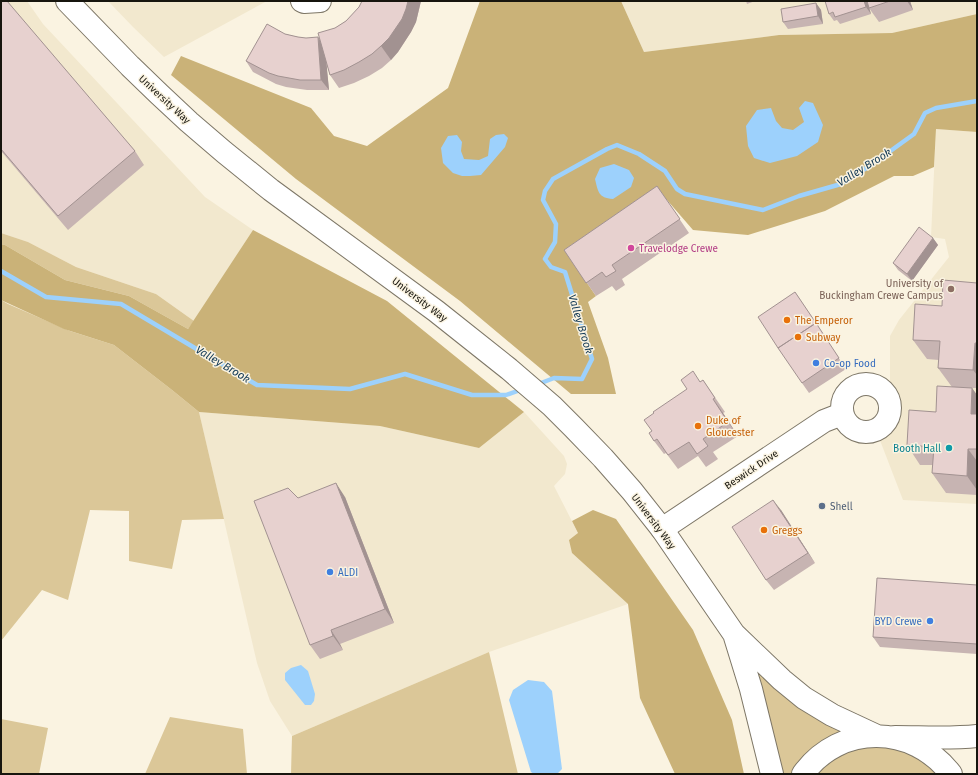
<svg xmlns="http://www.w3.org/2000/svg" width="978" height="775" font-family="'Fira Sans',sans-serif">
	<rect width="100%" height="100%" fill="#faf3e1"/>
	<path fill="#f2e8ce" d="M 1,1 L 27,1 L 43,24 L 205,197 L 253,230 L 194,321 L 156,294 L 76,267 L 28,242 L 1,233 Z
		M 108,1 L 267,1 L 164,57 L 133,27 Z
		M 621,1 L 977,1 L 977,14 L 892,33 L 779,35 L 644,52 Z
		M 936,129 L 977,132 L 977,504 L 903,500 L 876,430 L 890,401 L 890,336 L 899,320 L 949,257 L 945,239 L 931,237 Z
		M 199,412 L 380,426 L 479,448 L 524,412 L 564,456 L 567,464 L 565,474 L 554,486 L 578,533 L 572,553 L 628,604 L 489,652 L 292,736 L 270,701 L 257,663 Z"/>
	<path fill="#dbc798" d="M 1,233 L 28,242 L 76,267 L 156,294 L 194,321 L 188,329 L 129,296 L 65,280 L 5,245 L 1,244 Z
		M 1,300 L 8,304 L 70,331 L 114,345 L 172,390 L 199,412 L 224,519 L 182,520 L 172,569 L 129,561 L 129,511 L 90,510 L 68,600 L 42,590 L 1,641 Z
		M 737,637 L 761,661 L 952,774 L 772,774 Z
		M 489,652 L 518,774 L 291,774 L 292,736 Z
		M 170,717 L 243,729 L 247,774 L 145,774 Z
		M 1,719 L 48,728 L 39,774 L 1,774 Z"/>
	<path fill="#cab278" d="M 480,1 L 621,1 L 644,52 L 779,35 L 892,33 L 977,14 L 977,132 L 936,129 L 934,167 L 913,176 L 894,176 L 825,211 L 748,235 L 693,230 L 667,200 L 574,264 L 596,296 L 588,302 L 608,358 L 616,394 L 571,394 L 460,301 L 296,179 L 171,75 L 181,56 L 311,108 L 334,136 L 367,146 L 448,88 Z
		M 253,230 L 387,301 L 524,412 L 479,448 L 380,426 L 199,412 L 172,390 L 114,345 L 64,329 L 1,300 L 1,244 L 5,245 L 65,280 L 129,296 L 188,329 Z
		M 593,510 L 616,519 L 693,630 L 732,720 L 744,774 L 675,774 L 640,698 L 628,604 L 572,553 L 569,540 L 578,533 L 572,521 Z"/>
	<path fill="#9dd1fc" d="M 805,101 L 813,103 L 823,125 L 818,142 L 797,156 L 770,163 L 754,158 L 748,146 L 746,126 L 757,110 L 771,108 L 776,121 L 782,128 L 793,130 L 804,122 L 799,108 Z
		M 504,134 L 508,138 L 505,147 L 481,175 L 470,176 L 462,176 L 453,173 L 443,163 L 441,148 L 448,136 L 457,135 L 462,142 L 461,151 L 464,159 L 479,160 L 488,156 L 490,139 L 496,135 Z
		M 614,164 L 629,170 L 634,178 L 631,187 L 613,199 C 598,198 598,191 595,179 L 600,168 Z
		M 301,665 L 308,671 L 315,694 L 314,701 L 311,705 L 305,705 L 285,680 L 285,673 L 291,668 Z
		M 528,680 L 544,682 L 552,691 L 562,769 L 557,774 L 534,774 L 531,772 L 509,700 L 513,690 Z"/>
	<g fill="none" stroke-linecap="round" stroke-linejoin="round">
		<path stroke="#9dd1fc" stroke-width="4.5" d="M 1,271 L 46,297 L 121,304 L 257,385 L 350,389 L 405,374 L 472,395 L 506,395 L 523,389
			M 536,385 L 554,378 L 582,379 L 592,359 L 565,272 L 551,267 L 545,259 L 555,242 L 556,224 L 543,200 L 545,191 L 553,179 L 607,149 L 617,145 L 639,154 L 665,171 L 677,189 L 685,194 L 763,210 L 799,196 L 841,184 L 871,165 L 914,134 L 925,113 L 936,108 L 977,101"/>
		<g stroke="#7d7666" stroke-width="24">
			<path id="minor" d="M 302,1 L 304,2 L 320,1
				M842 408a24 24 0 1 1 48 0a24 24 0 1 1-48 0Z
				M 662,529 L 824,421 L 842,414"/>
		</g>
		<g stroke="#7d7666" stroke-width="24">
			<path id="major" d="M 895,737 C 922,737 950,739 977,736"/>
		</g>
		<g stroke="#7d7666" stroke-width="24">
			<path id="highway" d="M 67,1 L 130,66 L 159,94 L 189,122 L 224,152 L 271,190 L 436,311 L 509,369 L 552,406 L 574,428 L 603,458 L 632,491 L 662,529 L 734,634 L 782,680 L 804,698 L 832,715 L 877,736
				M 735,637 L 751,689 L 772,774
				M 803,774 C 840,723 913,724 951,774"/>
		</g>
		<use href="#minor" stroke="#fff" stroke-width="22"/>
		<use href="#major" stroke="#fff" stroke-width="22"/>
		<use href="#highway" stroke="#fff" stroke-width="22"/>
	</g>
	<path fill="#c7b4b2" d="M 1,1 L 135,151 L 144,165 L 68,230 L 1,151 Z
		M 362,1 L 421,1 L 416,22 L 411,32 L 398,52 L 391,60 L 382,68 L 369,76 L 354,83 L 339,88 L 330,75 L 326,62 L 329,90 L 307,90 L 286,87 L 276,84 L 253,72 L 246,61 L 285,34 L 298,37 L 320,41 L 335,28 L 346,21 L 353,14 L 359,7 Z
		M 746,1 L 755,1 L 747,4 Z
		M 867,1 L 910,1 L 913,10 L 879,22 L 869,8 Z
		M 867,1 L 871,14 L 840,24 L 837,20 L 834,21 L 829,14 Z
		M 816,3 L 821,10 L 823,24 L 788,29 L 783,22 Z
		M 657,186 L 689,233 L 622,279 L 625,285 L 616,291 L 612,286 L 596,296 L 564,250 Z
		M 933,238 L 938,245 L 912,281 L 898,270 L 893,263 Z
		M 977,283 L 977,388 L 972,388 L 977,395 L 977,495 L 946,493 L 932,473 L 933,465 L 920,465 L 907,445 L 936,412 L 952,387 L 938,368 L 939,360 L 927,359 L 913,340 L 942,306 Z
		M 795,292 L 846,369 L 809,393 L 802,383 Z
		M 703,380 L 725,412 L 723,413 L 738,436 L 713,452 L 718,459 L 706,467 L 698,456 L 678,469 L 666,453 L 664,454 L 654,441 L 652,431 L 700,382 Z
		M 345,497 L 394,623 L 340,644 L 343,650 L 320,659 L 310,645 L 298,498 Z
		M 781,510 L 815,563 L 774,590 L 766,580 Z
		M 977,585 L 977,654 L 880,647 L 873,637 Z"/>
	<path fill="#a29291" d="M 408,1 L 421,1 L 416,22 L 411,32 L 398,52 L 391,60 L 381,46 Z
		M 864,1 L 867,1 L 871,14 L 866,7 Z
		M 907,1 L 910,1 L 913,10 Z
		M 816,3 L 821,10 L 823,24 L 818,16 Z
		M 318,37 L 325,47 L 329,90 L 321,80 Z
		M 933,238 L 938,245 L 912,281 L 907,274 Z
		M 975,343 L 977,346 L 977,375 L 973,370 Z
		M 972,388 L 977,395 L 977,423 L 971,414 Z
		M 713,399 L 723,413 L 738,436 L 728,422 Z
		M 968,449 L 977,461 L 977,490 L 967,476 Z
		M 336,483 L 345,497 L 394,623 L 385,609 Z
		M 773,500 L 781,510 L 815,563 L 808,553 Z
		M 331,630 L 340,644 L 343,650 L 333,636 Z"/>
	<path fill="#e7d1cf" stroke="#a29291" d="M 1,1 L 7,1 L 135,151 L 58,216 L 1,149 Z
		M 362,1 L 408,1 L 406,9 L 402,19 L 389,38 L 381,46 L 372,54 L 359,62 L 344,70 L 330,75 L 318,33 L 335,28 L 346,21 L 359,7 Z
		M 825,1 L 864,1 L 866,7 L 835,17 L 833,12 L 829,14 Z
		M 867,1 L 890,1 L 869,8 Z
		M 816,3 L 818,16 L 783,22 L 781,9 Z
		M 267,24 L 285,34 L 298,37 L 306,38 L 318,37 L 321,80 L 300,80 L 278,76 L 269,73 L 246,61 Z
		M 657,186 L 680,219 L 612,265 L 616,271 L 606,277 L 602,272 L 586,283 L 564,250 Z
		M 919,227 L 933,238 L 907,274 L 893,263 Z
		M 943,280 L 977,283 L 977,343 L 975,343 L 973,370 L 938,368 L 940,341 L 913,340 L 915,304 L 942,306 Z
		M 795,292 L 818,326 L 816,323 L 778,348 L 758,317 Z
		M 816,323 L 839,358 L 802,383 L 778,348 Z
		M 693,371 L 700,382 L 703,380 L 715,398 L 713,399 L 728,422 L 703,439 L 708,446 L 697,454 L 689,442 L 668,455 L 657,439 L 654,441 L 649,433 L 652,431 L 644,420 L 654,413 L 653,412 L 687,389 L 681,380 Z
		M 937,386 L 972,388 L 971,414 L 977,414 L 977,449 L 968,449 L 967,476 L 932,473 L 934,447 L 907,445 L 909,410 L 936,412 Z
		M 336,483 L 385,609 L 331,630 L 333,636 L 310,645 L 254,501 L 288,488 L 298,498 Z
		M 773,500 L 808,553 L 766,580 L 732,527 Z
		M 877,578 L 977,585 L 977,644 L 873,637 Z"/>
	<circle fill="#d1479c" stroke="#faf3e1" stroke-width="1.5" cx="631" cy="248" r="4"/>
	<circle fill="#8d6e63" stroke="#faf3e1" stroke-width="1.5" cx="951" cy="289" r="4"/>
	<g fill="#e8710a" stroke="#faf3e1" stroke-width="1.5">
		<circle cx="787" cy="320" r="4"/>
		<circle cx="798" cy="337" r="4"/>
		<circle cx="698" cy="426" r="4"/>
		<circle cx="764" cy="530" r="4"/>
	</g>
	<g fill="#3f7fe0" stroke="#faf3e1" stroke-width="1.5">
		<circle cx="816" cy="363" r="4"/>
		<circle cx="330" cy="572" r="4"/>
		<circle cx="930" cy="621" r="4"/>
	</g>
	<circle fill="#0f9aa8" stroke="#faf3e1" stroke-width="1.5" cx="949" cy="448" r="4"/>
	<circle fill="#5c6f8a" stroke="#faf3e1" stroke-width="1.5" cx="822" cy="506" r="4"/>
	<g text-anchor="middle" stroke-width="3" stroke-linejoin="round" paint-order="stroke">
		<g font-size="10" fill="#17150e" stroke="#faf3e1">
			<text transform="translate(165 99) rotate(43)" y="4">University Way</text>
			<text transform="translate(420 299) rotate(37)" y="4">University Way</text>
			<text transform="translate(751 469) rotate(-34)" y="4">Beswick Drive</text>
			<text transform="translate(654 521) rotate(53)" y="4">University Way</text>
		</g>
		<g font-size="10" fill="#b23c85" stroke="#faf3e1" text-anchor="start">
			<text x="639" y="252">Travelodge Crewe</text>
		</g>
		<g font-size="10" fill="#785e54" stroke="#faf3e1" text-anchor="end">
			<text x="943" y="287">University of<tspan x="943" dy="12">Buckingham Crewe Campus</tspan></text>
		</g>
		<g font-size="10" fill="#c56008" stroke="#faf3e1" text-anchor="start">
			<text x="795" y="324">The Emperor</text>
			<text x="806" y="341">Subway</text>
			<text x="706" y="424">Duke of<tspan x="706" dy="12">Gloucester</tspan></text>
			<text x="772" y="534">Greggs</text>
		</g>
		<g font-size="10" fill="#366cbe" stroke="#faf3e1" text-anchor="start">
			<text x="824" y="367">Co-op Food</text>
			<text x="338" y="576">ALDI</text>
			<text x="922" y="625" text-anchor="end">BYD Crewe</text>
		</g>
		<g font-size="10" fill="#0d838f" stroke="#faf3e1" text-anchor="end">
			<text x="941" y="452">Booth Hall</text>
		</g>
		<g font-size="10" fill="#4e5e75" stroke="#faf3e1" text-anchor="start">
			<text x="830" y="510">Shell</text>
		</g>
		<g font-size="11" font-style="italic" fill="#123955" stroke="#faf3e1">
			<text transform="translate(864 167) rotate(-32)" y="4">Valley Brook</text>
			<text transform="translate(581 324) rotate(73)" y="4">Valley Brook</text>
			<text transform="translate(223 364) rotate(31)" y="4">Valley Brook</text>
		</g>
	</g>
	<rect width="978" height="775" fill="none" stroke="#17150e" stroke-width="4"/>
</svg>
